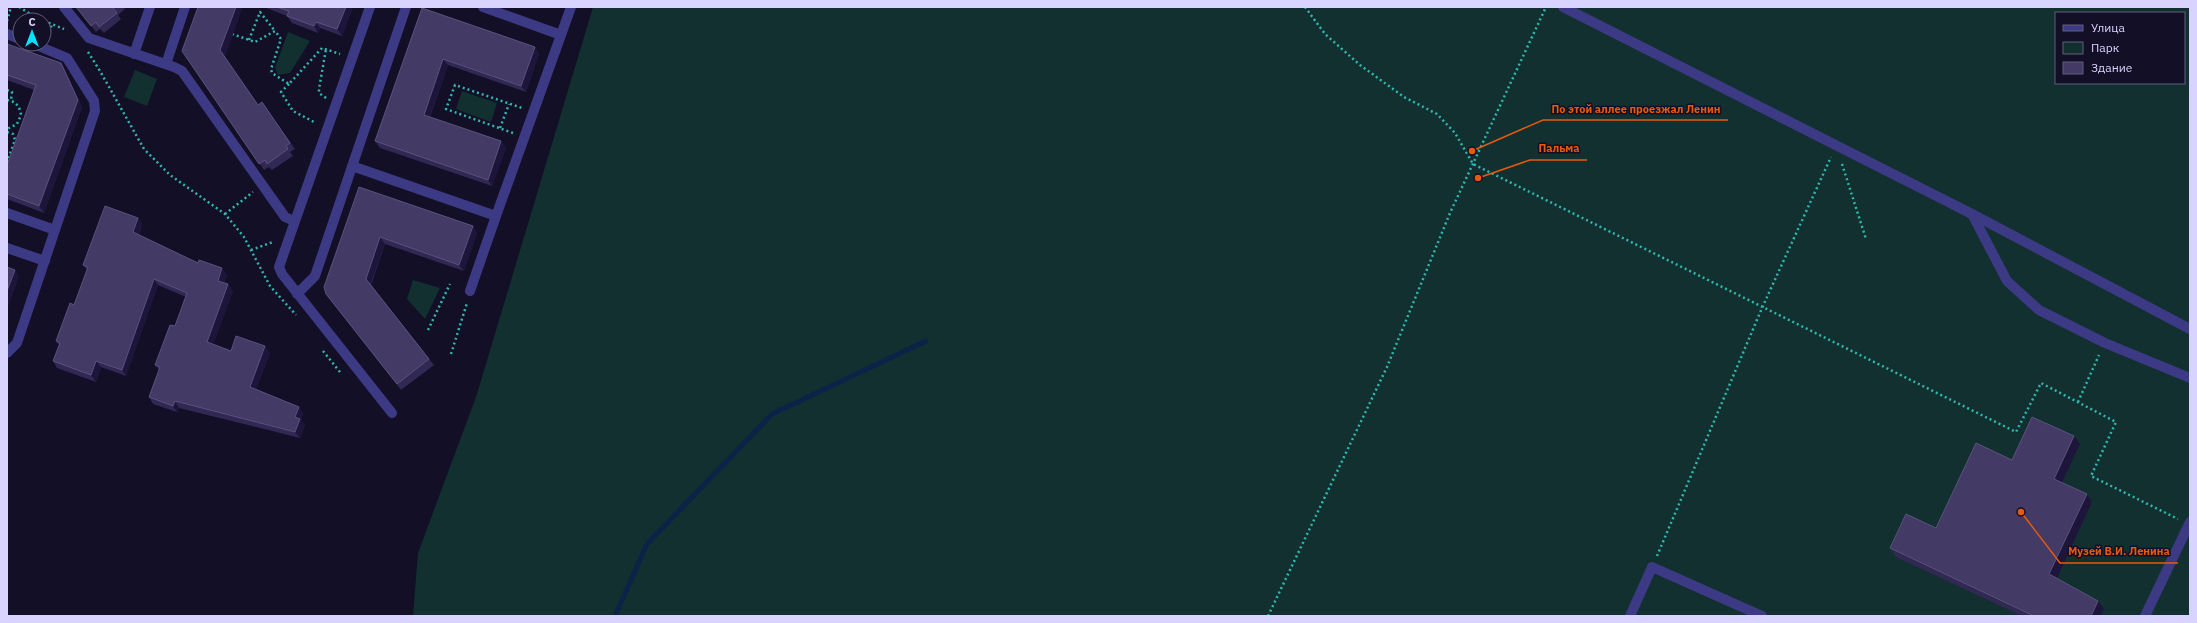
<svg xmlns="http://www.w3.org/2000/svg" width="2197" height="623" font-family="'IBM Plex Sans',sans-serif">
	<rect width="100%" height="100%" fill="#130f26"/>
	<path fill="#12302f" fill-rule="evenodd" d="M 593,7 L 2190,7 L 2190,616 L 413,616 L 418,553 L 476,397 ZM 2056,13 L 2184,13 L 2184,83 L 2056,83 Z
		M 288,32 L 310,41 L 290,73 L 278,75 L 275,68 Z
		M 135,70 L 157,79 L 147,106 L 124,97 Z
		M 462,91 L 497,103 L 491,122 L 456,109 Z
		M 413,280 L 440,288 L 425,319 L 407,299 Z"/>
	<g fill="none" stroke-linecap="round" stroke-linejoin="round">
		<path stroke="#0c2248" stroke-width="5" d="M 615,616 L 647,544 L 772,414 L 926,341"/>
		<path stroke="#2fb8b0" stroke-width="2.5" stroke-dasharray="2 3" stroke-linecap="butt" d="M 19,7 L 40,20
			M 1305,7 L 1325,34 L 1360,65 L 1404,97 L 1437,114 L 1455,133 L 1473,164 L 2016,432 L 2041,383 L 2116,422 L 2091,476 L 2178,519
			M 7,21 L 11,7
			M 44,21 L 64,29
			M 232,34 L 255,42 L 275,31 L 281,39 L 271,69 L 272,73 L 289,84 L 322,48 L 340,54
			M 48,37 L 52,24
			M 249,40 L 260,12 L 275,31
			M 88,52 L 100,71 L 144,149 L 170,175 L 225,214 L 244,237 L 270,286 L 296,315
			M 289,84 L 281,92 L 293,111 L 316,123
			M 7,90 L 12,92 L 11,100
			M 326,98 L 319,93 L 319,89 L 326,49
			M 7,100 C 16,101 20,107 21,115 L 17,124 L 7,129
			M 500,128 L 509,104
			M 7,132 L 13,134 L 15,140 L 7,162
			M 513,133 L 446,109 L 455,85 L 522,108
			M 1842,164 L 1866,239
			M 225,214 L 253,192
			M 251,250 L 273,242
			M 428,330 L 450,284
			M 323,351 L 340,372
			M 451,354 L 467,303
			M 2078,402 L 2099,355
			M 1657,556 L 1762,308 L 1831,157
			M 1268,616 L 1387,367 L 1450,213 L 1546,7"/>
		<path stroke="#3d3a85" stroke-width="10" d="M 64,7 L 89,38 L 174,67 L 182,71 L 285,217 L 294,221
			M 370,7 L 279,267 L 282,274 L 392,413
			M 1563,7 L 1972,214 L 2190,329
			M 7,34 L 20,39
			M 561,35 L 571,7
			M 134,54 L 150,7
			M 166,64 L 185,7
			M 352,166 L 496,216 L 561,35 L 483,7
			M 7,213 L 55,230
			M 1972,214 L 2007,281 L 2039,310 L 2105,343 L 2190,378
			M 7,248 L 45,261
			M 470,291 L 496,216
			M 297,294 L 315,276 L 406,7
			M 7,353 L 17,343 L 95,111 L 94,101 L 67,58 L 34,44
			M 1630,616 L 1652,567 L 1762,616
			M 2145,616 L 2190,522"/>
	</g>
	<path fill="#312854" d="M 76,7 L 123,7 L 125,9 L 118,15 L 121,19 L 104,33 L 100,29 L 96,32 Z
		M 264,7 L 353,7 L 342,36 L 320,28 L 318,33 L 292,23 L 287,16 Z
		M 422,8 L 535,47 L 539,54 L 526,92 L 448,65 L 430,117 L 501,141 L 506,148 L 492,186 L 380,148 L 375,141 Z
		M 7,44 L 61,63 L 65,70 L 82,107 L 44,213 L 7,199 L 7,165 L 34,90 L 7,80 Z
		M 182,51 L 225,57 L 258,105 L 262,102 L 295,149 L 290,152 L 293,156 L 272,170 L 269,167 L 264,170 Z
		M 359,187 L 473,226 L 477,233 L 464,271 L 385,244 L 371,285 L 434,365 L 401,390 L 326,294 Z
		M 138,218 L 142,224 L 139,235 L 198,263 L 227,275 L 224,283 L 228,284 L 233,291 L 213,344 L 231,351 L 270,353 L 256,389 L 299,407 L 303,413 L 301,420 L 305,425 L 300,438 L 179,408 L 177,412 L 153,404 L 149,397 L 159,370 L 155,365 L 175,326 L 186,297 L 158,285 L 126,376 L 101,367 L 96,382 L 57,368 L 53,361 L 59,345 L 56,341 L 74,305 L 87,270 L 83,265 Z
		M 2080,444 L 2062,482 L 2087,494 L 2092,502 L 2057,579 L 2104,609 L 2101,616 L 2022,616 L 1896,557 L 1890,548 L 1936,528 L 2012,460 Z"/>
	<path fill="#1d163a" d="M 236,7 L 243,7 L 225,57 L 220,50 Z
		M 346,7 L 353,7 L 342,36 L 337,29 Z
		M 316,22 L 320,28 L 318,33 L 314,26 Z
		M 535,47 L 539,54 L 526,92 L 521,86 Z
		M 443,59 L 448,65 L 428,121 L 424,115 Z
		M 61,63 L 65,70 L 82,107 L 44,213 L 39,206 Z
		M 501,141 L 506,148 L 492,186 L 488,180 Z
		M 138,218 L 142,224 L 137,239 L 133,232 Z
		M 473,226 L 477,233 L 464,271 L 459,265 Z
		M 380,237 L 385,244 L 370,285 L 366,279 Z
		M 222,268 L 227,275 L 222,287 L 218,281 Z
		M 15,270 L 19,277 L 7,310 L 7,291 Z
		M 154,279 L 158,285 L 126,376 L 122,370 Z
		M 228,284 L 233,291 L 212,349 L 207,342 Z
		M 265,346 L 270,353 L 255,393 L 250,387 Z
		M 96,361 L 101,367 L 96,382 L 91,375 Z
		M 175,401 L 179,408 L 177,412 L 173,406 Z
		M 299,407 L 303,413 L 301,420 L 305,425 L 300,438 L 295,432 L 295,417 Z
		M 2074,436 L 2080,444 L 2060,487 L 2054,479 Z
		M 2087,494 L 2092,502 L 2055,583 L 2049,574 Z
		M 2098,601 L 2104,609 L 2101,616 L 2091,616 Z"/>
	<path fill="#433a66" stroke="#5a527e" d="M 76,7 L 115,7 L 113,8 L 117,13 L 99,27 L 96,22 L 91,26 Z
		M 198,7 L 236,7 L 220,50 L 258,105 L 262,102 L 290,143 L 286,146 L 288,149 L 267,164 L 265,160 L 259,164 L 182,51 Z
		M 277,7 L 346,7 L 337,29 L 316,22 L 314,26 L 287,16 L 289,11 Z
		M 422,8 L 535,47 L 521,86 L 443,59 L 424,115 L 501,141 L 488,180 L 375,141 Z
		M 7,44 L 61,63 L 78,100 L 39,206 L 7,194 L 7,165 L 36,85 L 7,75 Z
		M 359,187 L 473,226 L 459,265 L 380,237 L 366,279 L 429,359 L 397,384 L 326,294 L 324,287 Z
		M 105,206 L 138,218 L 133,232 L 198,263 L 199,260 L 222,268 L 218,281 L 228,284 L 207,342 L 231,351 L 236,336 L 265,346 L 250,387 L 299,407 L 295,417 L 300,419 L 295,432 L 175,401 L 173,406 L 149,397 L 160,367 L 155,365 L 170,325 L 175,326 L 187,293 L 154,279 L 122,370 L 96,361 L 91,375 L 53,361 L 60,343 L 56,341 L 70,303 L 74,305 L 88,267 L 83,265 Z
		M 7,267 L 15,270 L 7,291 Z
		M 2032,417 L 2074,436 L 2054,479 L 2087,494 L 2049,574 L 2098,601 L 2091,616 L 2034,616 L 1890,548 L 1906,514 L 1936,528 L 1976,443 L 2012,460 Z"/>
	<path fill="none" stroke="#e8590c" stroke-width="1.5" d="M1472 151L1543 120H1728M1478 178L1530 160H1587M2021 512L2060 563H2178"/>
	<g fill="#e8590c" stroke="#130f26" stroke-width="1.5">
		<circle cx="1472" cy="151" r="4"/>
		<circle cx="1478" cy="178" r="4"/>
		<circle cx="2021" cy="512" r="4"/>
	</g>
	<g font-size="11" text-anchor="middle" font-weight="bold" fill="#e8590c" stroke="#130f26" stroke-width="3" stroke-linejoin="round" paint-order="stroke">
		<text x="1636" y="113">По этой аллее проезжал Ленин</text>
		<text x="1559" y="152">Пальма</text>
		<text x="2119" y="555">Музей В.И. Ленина</text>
	</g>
	<rect width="2197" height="623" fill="none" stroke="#d9d4ff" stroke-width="16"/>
	<rect x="2055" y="12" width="130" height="72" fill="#130f26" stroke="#625e7d"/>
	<rect x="2063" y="25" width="20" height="6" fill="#3d3a85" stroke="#625e7d"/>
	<text x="2091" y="32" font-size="12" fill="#d9d4ff">Улица</text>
	<rect x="2063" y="42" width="20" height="12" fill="#12302f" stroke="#625e7d"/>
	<text x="2091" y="52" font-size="12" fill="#d9d4ff">Парк</text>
	<rect x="2063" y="62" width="20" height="12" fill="#433a66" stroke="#625e7d"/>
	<text x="2091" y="72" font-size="12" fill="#d9d4ff">Здание</text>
	<g transform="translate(32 32)"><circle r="19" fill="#130f26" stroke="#625e7d"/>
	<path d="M0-3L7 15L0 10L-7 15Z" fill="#00e5ff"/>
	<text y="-6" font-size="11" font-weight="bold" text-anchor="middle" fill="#d9d4ff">С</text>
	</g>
</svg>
